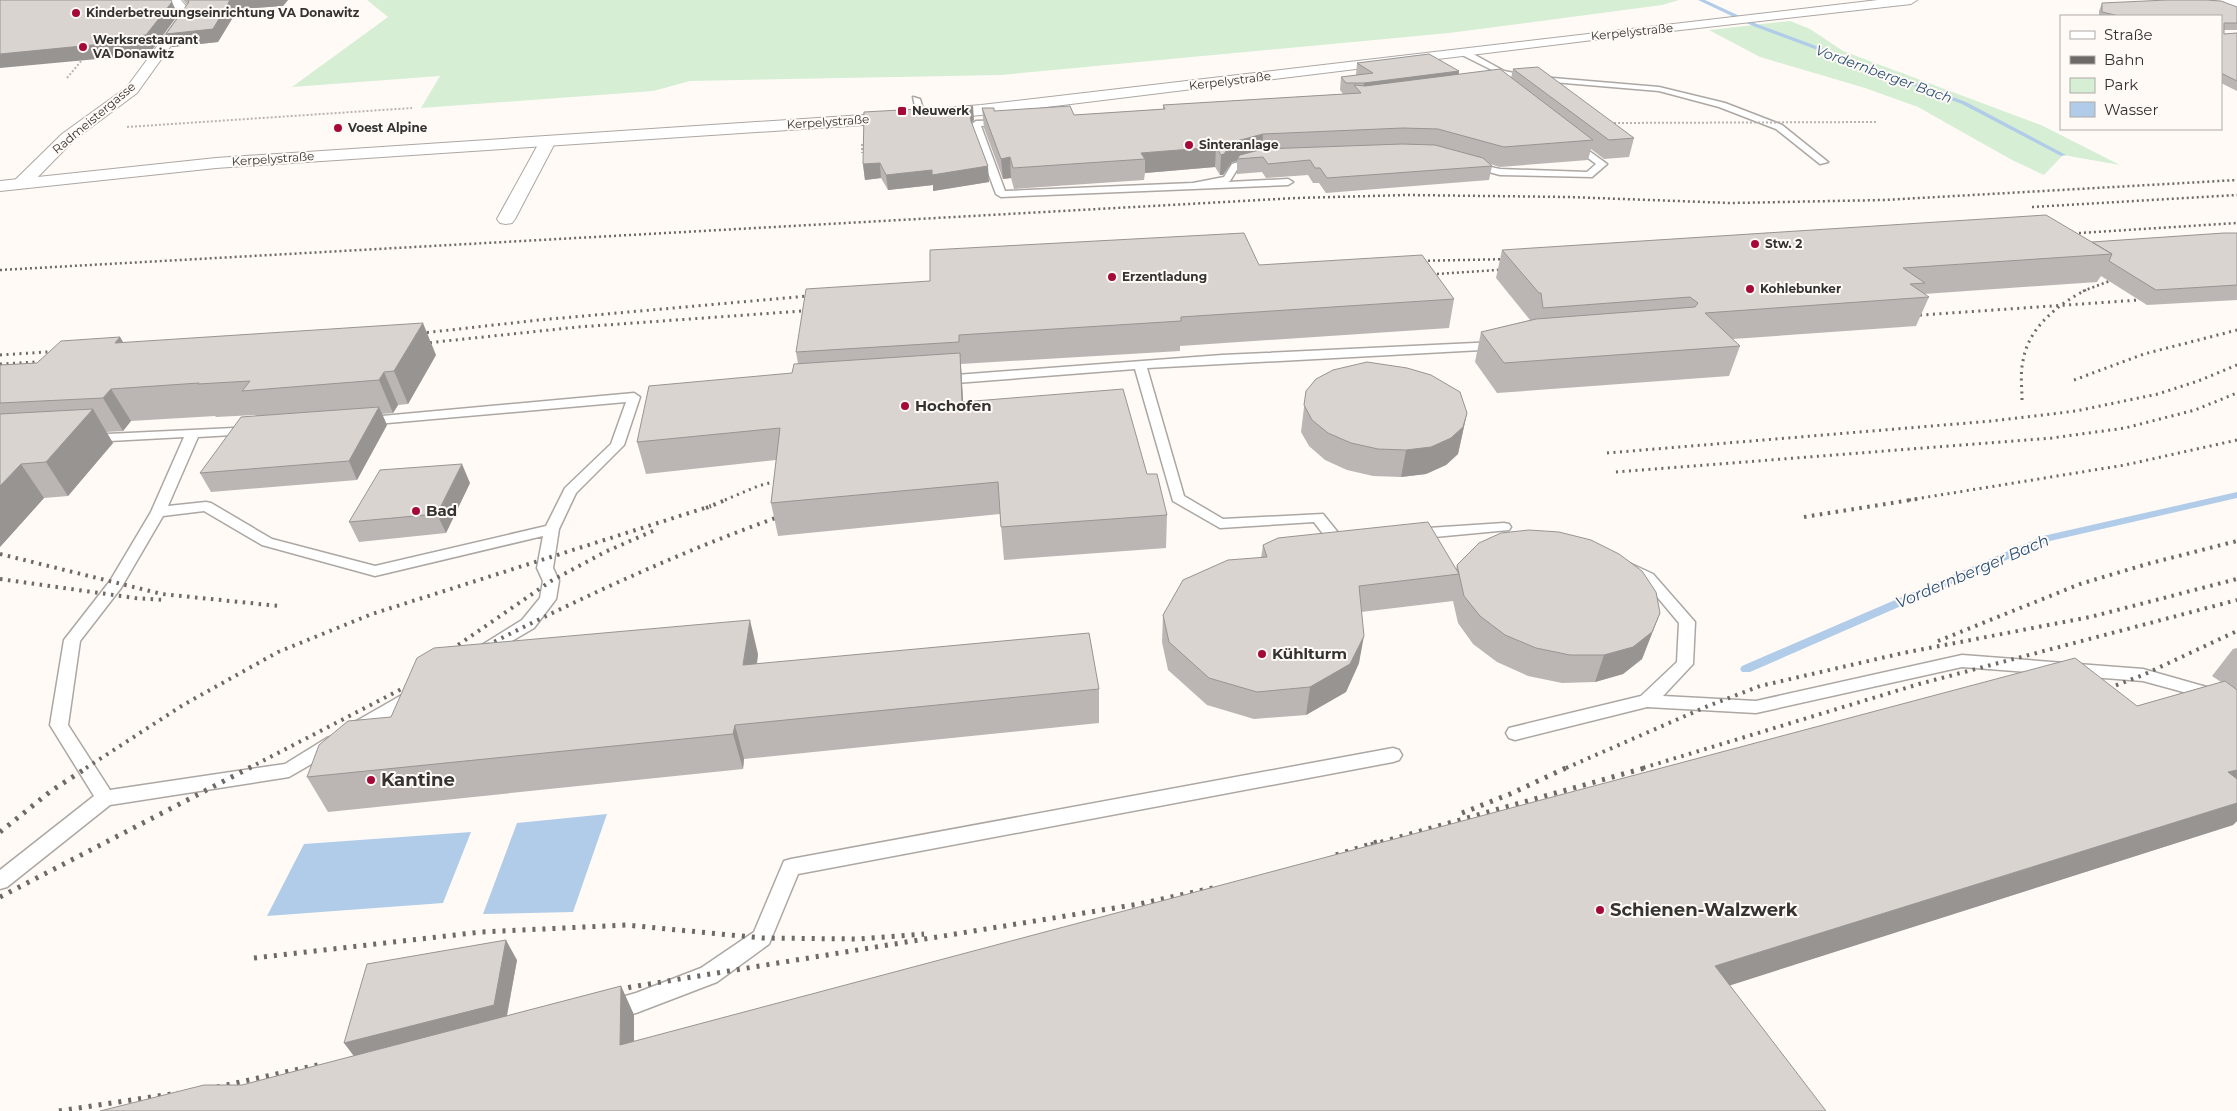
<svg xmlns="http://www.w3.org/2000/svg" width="2237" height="1111" font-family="Montserrat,sans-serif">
	<rect width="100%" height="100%" fill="#fffaf6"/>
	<path fill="#d5eed4" d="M 367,0 L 1679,0 L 1662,5 L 1449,33 L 1001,75 L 690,81 L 653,91 L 421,108 L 440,76 L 292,87 L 388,17 Z
		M 1790,21 L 1810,29 L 1843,51 L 2041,125 L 2120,165 L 2063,155 L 2044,175 L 2012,160 L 1918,107 L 1865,88 L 1760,57 L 1709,30 Z"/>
	<path fill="#b1cce8" d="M 607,814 L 573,912 L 483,914 L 517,823 Z
		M 471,832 L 443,903 L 267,916 L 304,844 Z"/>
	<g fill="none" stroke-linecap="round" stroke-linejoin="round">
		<path fill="#b1cce8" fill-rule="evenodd" d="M 1698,0 L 1705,0 L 1757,24 L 1966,102 L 2066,155 L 2061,156 L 1962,104 L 1753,26 Z
			M 2237,492 L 2237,498 L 2050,541 L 1750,672 L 1742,672 L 1740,669 L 1742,666 L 2043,536 Z"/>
		<g stroke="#aca7a3" stroke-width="3">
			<path id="lane" d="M 1460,50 L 1466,50 L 1504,71 L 1529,76 L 1659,87 L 1725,103 L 1782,125 L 1828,162 L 1820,164 L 1776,129 L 1719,107 L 1659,91 L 1529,80 L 1502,75 L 1460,54 Z
				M 913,97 L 920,99 L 925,116 L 924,118 L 917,116 Z
				M 1003,120 L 1006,121 L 1006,125 L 981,126 L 1005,191 L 1193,183 L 1224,177 L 1232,164 L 1256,157 L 1259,158 L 1259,162 L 1238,168 L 1230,181 L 1228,182 L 1288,179 L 1293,182 L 1288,185 L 1001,197 L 996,194 L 974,135 L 972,124 L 976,121 Z
				M 1574,140 L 1607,164 L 1592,177 L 1500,175 L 1467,166 L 1472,163 L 1500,169 L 1587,172 L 1596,164 L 1571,145 L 1571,141 Z
				M 1496,342 L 1500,343 L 1502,346 L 1500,349 L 1147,368 L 1184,496 L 1223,519 L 1323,514 L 1340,535 L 1353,536 L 1355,539 L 1353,542 C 1330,548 1327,539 1314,522 L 1220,528 L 1173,501 L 1135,369 L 943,384 L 937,380 L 943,376 L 1222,355 Z
				M 634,393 L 640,397 L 624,445 L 576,493 L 559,529 L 553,568 L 559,581 L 556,599 L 534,628 L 483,658 L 477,656 L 475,652 L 477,648 L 522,620 L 540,598 L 543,581 L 537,568 L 543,536 L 375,576 L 262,545 L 204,511 L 163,516 L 121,588 L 80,641 L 68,725 L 110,790 L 285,764 L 327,738 L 333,736 L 339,738 L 342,743 L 339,748 L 289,777 L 110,805 L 7,887 L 0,889 L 0,870 L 94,796 L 50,725 L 64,640 L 110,581 L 151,512 L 184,437 L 91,442 L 84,438 L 86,435 L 255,427 L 257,430 L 255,433 L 250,434 L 198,437 L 168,506 L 206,502 L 211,503 L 272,539 L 375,566 L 546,526 L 565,488 L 611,444 L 626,402 L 365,425 L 360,424 L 359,421 L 360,418 Z
				M 1504,523 L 1509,524 L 1511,527 L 1509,530 L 1413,539 L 1408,537 L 1406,534 L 1408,531 L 1413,529 Z
				M 1627,562 L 1653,574 L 1695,622 L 1693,664 L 1663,696 L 1756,701 L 1962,655 L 2143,669 L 2210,688 L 2237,706 L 2237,721 L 2231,719 L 2198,696 L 2143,681 L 1962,667 L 1756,713 L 1647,707 L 1515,740 L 1509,738 L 1506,733 L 1509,728 L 1641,696 L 1677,662 L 1679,623 L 1643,580 L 1622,570 L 1619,567 L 1622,564 Z
				M 414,688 L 420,690 L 423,694 L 420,698 L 365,733 L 359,734 L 353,733 L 350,728 L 353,723 Z
				M 1393,748 L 1399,750 L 1402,755 L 1399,760 L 1393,762 L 798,874 L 769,944 L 717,982 L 636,1013 L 609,1020 L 601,1017 L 598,1010 L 601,1003 L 636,993 L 701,968 L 754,932 L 784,861 L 791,859 Z"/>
		</g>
		<g stroke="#aca7a3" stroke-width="2">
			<path id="street" d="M 169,0 L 181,0 L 193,15 L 137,93 L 74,140 L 27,188 L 15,188 L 12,184 L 15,180 L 62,134 L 127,87 L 180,15 Z
				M 548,136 L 554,138 L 556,141 L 515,219 L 512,223 L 506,224 L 500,223 L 497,219 L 540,141 L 542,138 Z"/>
		</g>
		<g stroke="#aca7a3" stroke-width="2">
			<path id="secondary" d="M 1878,0 L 1917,0 L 1911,4 L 1601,39 L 981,115 L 863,125 L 216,168 L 0,191 L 0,181 L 216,158 L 863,115 L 981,105 Z
				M 2182,0 L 2237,0 L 2237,8 L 2188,4 Z"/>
		</g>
		<path stroke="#b8b4b1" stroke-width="2" stroke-dasharray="2 2" stroke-linecap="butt" d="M 67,78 L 82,60
			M 127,127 L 412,108
			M 862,144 L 862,153"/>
		<use href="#lane" fill="#fff" fill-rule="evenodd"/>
		<use href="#street" fill="#fff" fill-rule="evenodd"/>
		<use href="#secondary" fill="#fff" fill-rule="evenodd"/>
		<path stroke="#6c6967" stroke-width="2.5" stroke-dasharray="2 3" stroke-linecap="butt" d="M 2032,207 L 2237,195
			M 2064,234 L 2237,223
			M 1413,261 L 1513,259
			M 0,270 L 1296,198 L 1407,195 L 1569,197 L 1731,203 L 1884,200 L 2237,180
			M 1422,275 L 1512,269
			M 2083,291 L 2123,276"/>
		<path stroke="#6c6967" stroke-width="3" stroke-dasharray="2 4.5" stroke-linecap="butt" d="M 1907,316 L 2139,300
			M 414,334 L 539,320 L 819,295
			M 417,344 L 578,327 L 816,310
			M 0,355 L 62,351
			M 0,364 L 52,361
			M 2074,380 L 2144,354 L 2237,330
			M 2022,400 C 2022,387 2020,374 2023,361 C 2028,328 2058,304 2086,290
			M 1607,453 L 1992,421 L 2076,411 L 2158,394 L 2198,381 L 2237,365
			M 1616,472 L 2052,438 L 2125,428 L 2195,410 L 2237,393
			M 725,500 L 758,486 L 784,479
			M 1909,500 L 2125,465 L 2237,440"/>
		<path stroke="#6c6967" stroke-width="4" stroke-dasharray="2.5 5.5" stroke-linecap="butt" d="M 706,508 L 728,499
			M 1804,517 L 1917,499
			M 0,554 L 162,594 L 279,606
			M 0,579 L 135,598 L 164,600
			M 1938,641 L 2080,584 L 2147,564 L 2237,541
			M 480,649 C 578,599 677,553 781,516
			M 445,654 L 551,581 L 605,552 L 655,530
			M 2101,691 L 2143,675 L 2237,631
			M 86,768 L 183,705 L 278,652 L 372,614 L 711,506
			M 249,768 L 415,682
			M 1566,768 L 1708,706 L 1760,686 L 1903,653 L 2090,617 L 2237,579
			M 1643,768 L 1919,684 L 2237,600"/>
		<path stroke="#6c6967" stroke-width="5" stroke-dasharray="3 7" stroke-linecap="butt" d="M 1462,813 L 1510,794 L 1568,767
			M 0,832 L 51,791 L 88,767
			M 1371,845 L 1648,767
			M 1336,855 L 1377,842
			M 0,897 L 251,767
			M 254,958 L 481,932 L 626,925 L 762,938 L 857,939 L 924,934
			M 609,993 L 631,987 L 1139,904 L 1217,887
			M 217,1087 L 322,1064
			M 59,1111 L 178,1093"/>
		<path stroke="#b8b4b1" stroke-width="2" stroke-dasharray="2 2" stroke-linecap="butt" d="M 1610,123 L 1876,122"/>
	</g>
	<path fill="#bbb6b3" d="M 183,0 L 288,0 L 283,6 L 238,9 L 218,42 L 172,47 L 187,5 Z
		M 2102,3 L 2237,7 L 2237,30 L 2224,30 L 2224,34 L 2237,33 L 2237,91 L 2221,83 L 2221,16 L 2099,16 L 2099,11 Z
		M 1357,63 L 1459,71 L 1459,74 L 1511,78 L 1513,69 L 1634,138 L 1629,157 L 1604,159 L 1591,149 L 1588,160 L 1500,167 L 1490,164 L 1492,166 L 1489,180 L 1326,193 L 1319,183 L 1313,183 L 1308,175 L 1266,178 L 1262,172 L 1237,174 L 1237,161 L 1232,162 L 1223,175 L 1220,175 L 1215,167 L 1145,173 L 1144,180 L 1014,189 L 1011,178 L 1003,179 L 984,128 L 982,108 L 994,111 L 1074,115 L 1163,109 L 1163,105 L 1343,94 L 1340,90 L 1341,77 L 1356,75 Z
		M 974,120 L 972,123 L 989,182 L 933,191 L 933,185 L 888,190 L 881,178 L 865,180 L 863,164 Z
		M 2237,233 L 2237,300 L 2147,305 L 2101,276 L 2097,282 L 1924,294 L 1929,297 L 1916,326 L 1733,339 L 1740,346 L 1729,376 L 1497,393 L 1475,362 L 1481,332 L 1530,320 L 1496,278 L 1502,250 L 2092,242 Z
		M 1259,265 L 1454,299 L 1449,328 L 1180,346 L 1180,351 L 961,364 L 963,402 L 1147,474 L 1167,515 L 1166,548 L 1004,560 L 1000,514 L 778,536 L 771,503 L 776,460 L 646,474 L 637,442 L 792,373 L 798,364 L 796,352 Z
		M 120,337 L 123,342 L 436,355 L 408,404 L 398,405 L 393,413 L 382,414 L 387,425 L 357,480 L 211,492 L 200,473 L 256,416 L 255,415 L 216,417 L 215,416 L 131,421 L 123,431 L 106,432 L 113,443 L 68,496 L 44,498 L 0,547 L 0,365 L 37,363 Z
		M 1306,391 L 1467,413 L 1458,454 L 1446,465 L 1426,474 L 1401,477 L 1373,476 L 1347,470 L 1325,460 L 1309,446 L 1301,432 Z
		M 470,483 L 446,533 L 359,542 L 349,522 Z
		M 1263,545 L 1456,569 L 1457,565 L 1660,613 L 1642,659 L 1623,674 L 1595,682 L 1562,683 L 1528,676 L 1497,662 L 1473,644 L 1458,623 L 1453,601 L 1361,612 L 1359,663 L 1346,692 L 1306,715 L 1254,719 L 1207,705 L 1168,670 L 1162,642 L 1163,615 L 1261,558 Z
		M 2237,648 L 2237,821 L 2233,825 L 1730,985 L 242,1085 L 354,1056 L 517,960 L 507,1016 L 621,986 L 634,1015 L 634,1042 L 2137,706 L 2221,682 L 2212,676 L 2233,649 Z
		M 758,654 L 757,664 L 1099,689 L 1099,723 L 744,759 L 743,769 L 328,812 L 307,777 Z"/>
	<path fill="#989492" d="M 230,0 L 288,0 L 283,6 L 238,9 L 218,42 L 172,47 L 166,34 Z
		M 172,2 L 178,15 L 153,49 L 134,51 L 130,56 L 0,68 L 0,54 L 127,37 Z
		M 1459,71 L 1457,84 L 1362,97 L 1364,83 Z
		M 973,106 L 974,120 L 970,124 L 969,110 Z
		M 1263,134 L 1262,154 L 1237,159 L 1237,161 L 1232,162 L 1223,175 L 1220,175 L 1221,155 L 1233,142 Z
		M 1216,147 L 1215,167 L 1145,173 L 1145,159 L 1141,153 Z
		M 1010,157 L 1011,178 L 1003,179 L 1001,159 Z
		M 880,163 L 881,178 L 865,180 L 863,164 Z
		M 988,166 L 989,182 L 933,191 L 933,185 L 888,190 L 886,175 L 932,170 Z
		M 423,323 L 436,355 L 408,404 L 394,371 Z
		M 120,337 L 138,369 L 115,343 Z
		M 960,353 L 962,383 L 965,433 L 962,402 Z
		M 384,372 L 398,405 L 393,413 L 379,380 Z
		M 111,389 L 131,421 L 123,431 L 103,398 Z
		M 379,407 L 387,425 L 357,480 L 349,461 Z
		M 93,409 L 113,443 L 68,496 L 46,462 Z
		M 1467,413 L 1458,454 L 1446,465 L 1426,474 L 1401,477 L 1406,450 Z
		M 21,464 L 44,498 L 0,547 L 0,486 Z
		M 462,464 L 470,483 L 446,533 L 437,514 Z
		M 1660,613 L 1642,659 L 1623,674 L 1595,682 L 1604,655 Z
		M 750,620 L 758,654 L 752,699 L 743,665 Z
		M 1364,636 L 1359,663 L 1346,692 L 1306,715 L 1310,687 Z
		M 735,725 L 744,759 L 743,769 L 733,734 Z
		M 2237,770 L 2237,792 L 2228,772 Z
		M 2237,803 L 2237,821 L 2233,825 L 1700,995 L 1715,966 Z
		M 506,940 L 517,960 L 505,1025 L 359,1063 L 344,1043 Z
		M 621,986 L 634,1015 L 634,1074 L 620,1045 Z"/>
	<path fill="#d9d4d0" stroke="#989492" d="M 0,0 L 171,0 L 172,2 L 146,35 L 127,37 L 123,42 L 0,54 Z
		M 188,0 L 230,0 L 213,29 L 166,34 L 189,2 Z
		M 2167,0 L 2206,0 L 2221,1 L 2237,7 L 2237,23 L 2224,23 L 2224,34 L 2237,33 L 2237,81 L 2221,73 L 2221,16 L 2119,16 L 2102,12 L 2102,3 Z
		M 1429,54 L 1459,71 L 1364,83 L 1346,83 L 1341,77 L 1373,73 L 1357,63 Z
		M 1538,67 L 1634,138 L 1609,140 L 1513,69 Z
		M 1500,69 L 1593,140 L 1504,147 L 1438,129 L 1403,128 L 1263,134 L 1233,142 L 1224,154 L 1221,155 L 1216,147 L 1141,153 L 1145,159 L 1013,168 L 1010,157 L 1001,159 L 982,108 L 994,108 L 994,111 L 1070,106 L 1074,115 L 1165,109 L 1163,105 L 1361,93 L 1354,85 L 1365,86 Z
		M 973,106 L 969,110 L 971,121 L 988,166 L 932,175 L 932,170 L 886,175 L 880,163 L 863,164 L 864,112 Z
		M 1402,144 L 1435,145 L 1483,158 L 1492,166 L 1327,178 L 1320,168 L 1315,168 L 1310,160 L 1268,164 L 1263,157 L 1237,159 L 1240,155 L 1263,149 Z
		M 2046,215 L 2112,254 L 1903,268 L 1925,283 L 1910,284 L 1929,297 L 1705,313 L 1740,346 L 1504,363 L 1481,332 L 1536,319 L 1695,307 L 1698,303 L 1690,297 L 1543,308 L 1541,293 L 1539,293 L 1502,250 Z
		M 1244,233 L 1259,265 L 1422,255 L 1454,299 L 1181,317 L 1181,321 L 959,335 L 959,342 L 796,352 L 806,289 L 930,281 L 930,250 Z
		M 2224,233 L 2237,233 L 2237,285 L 2156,290 L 2109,261 L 2112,254 L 2092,242 Z
		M 423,323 L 394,371 L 384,372 L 379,380 L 242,391 L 250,381 L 198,384 L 199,383 L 111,389 L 103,398 L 0,403 L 0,365 L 37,363 L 61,341 L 120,337 L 115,343 Z
		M 960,353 L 962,402 L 1123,389 L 1147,474 L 1157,474 L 1167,515 L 1001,527 L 998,482 L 771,503 L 780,428 L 637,442 L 649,386 L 792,373 L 794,364 Z
		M 1367,362 L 1407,368 L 1431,375 L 1460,392 L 1467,413 L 1463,427 L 1451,438 L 1431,447 L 1406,450 L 1378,449 L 1351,443 L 1328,433 L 1312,420 L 1304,405 L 1306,391 L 1316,379 L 1333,370 Z
		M 379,407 L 349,461 L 200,473 L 241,417 Z
		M 93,409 L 46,462 L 21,464 L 0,486 L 0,414 Z
		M 462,464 L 437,514 L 349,522 L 380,470 Z
		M 1428,522 L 1459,574 L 1457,565 L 1479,543 L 1501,533 L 1529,530 L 1559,532 L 1591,540 L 1619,554 L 1642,571 L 1656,592 L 1660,613 L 1652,632 L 1633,647 L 1604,655 L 1570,655 L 1536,648 L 1505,635 L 1480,616 L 1464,596 L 1459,574 L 1359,586 L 1364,636 L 1350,664 L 1310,687 L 1257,692 L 1209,678 L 1169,642 L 1163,615 L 1183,580 L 1228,560 L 1267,557 L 1263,545 L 1278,538 Z
		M 750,620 L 743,665 L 1089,633 L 1099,689 L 735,725 L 733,734 L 307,777 L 319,745 L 348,721 L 391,717 L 417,658 L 434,648 Z
		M 2075,658 L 2137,706 L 2225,681 L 2237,690 L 2237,770 L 2228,772 L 2237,779 L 2237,803 L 1715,966 L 1826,1111 L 100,1111 L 204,1085 L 242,1085 L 621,986 L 620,1045 Z
		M 506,940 L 494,1005 L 344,1043 L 367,964 Z"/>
	<g fill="#a40939" stroke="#fffaf6" stroke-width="2">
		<circle cx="76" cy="13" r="5"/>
		<circle cx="83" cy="47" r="5"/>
		<rect x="897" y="106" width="10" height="10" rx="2.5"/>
		<circle cx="338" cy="128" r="5"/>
		<circle cx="1189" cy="145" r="5"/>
		<circle cx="1755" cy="244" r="5"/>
		<circle cx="1112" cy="277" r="5"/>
		<circle cx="1750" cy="289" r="5"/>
		<circle cx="905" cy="406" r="5"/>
		<circle cx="416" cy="511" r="5"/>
		<circle cx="1262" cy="654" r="5"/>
		<circle cx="371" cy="780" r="5"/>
		<circle cx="1600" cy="910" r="5"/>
	</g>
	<g text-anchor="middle" stroke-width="4" stroke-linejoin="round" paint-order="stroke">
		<g font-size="12" font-weight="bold" fill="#353332" stroke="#fffaf6" text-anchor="start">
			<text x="86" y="17">Kinderbetreuungseinrichtung VA Donawitz</text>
			<text x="93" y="44">Werksrestaurant<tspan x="93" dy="14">VA Donawitz</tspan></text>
			<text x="912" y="115">Neuwerk</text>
			<text x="348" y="132">Voest Alpine</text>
			<text x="1199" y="149">Sinteranlage</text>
			<text x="1765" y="248">Stw. 2</text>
			<text x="1122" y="281">Erzentladung</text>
			<text x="1760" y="293">Kohlebunker</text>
		</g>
		<g font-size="12" fill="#353332" stroke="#fffaf6">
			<text transform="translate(1632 32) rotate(-6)" y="4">Kerpelystraße</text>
			<text transform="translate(1230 81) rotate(-7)" y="4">Kerpelystraße</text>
			<text transform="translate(94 118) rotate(-40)" y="4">Radmeistergasse</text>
			<text transform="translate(828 122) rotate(-4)" y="4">Kerpelystraße</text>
			<text transform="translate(273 159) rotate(-4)" y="4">Kerpelystraße</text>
		</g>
		<g font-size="14" font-style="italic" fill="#2a5379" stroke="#fffaf6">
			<text transform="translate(1884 74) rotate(20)" y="5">Vordernberger Bach</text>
		</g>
		<g font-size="15" font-weight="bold" fill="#353332" stroke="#fffaf6" text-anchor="start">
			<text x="915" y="411">Hochofen</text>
			<text x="426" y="516">Bad</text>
			<text x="1272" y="659">Kühlturm</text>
		</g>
		<g font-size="16" font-style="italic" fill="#2a5379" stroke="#fffaf6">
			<text transform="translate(1972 571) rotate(-23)" y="6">Vordernberger Bach</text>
		</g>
		<g font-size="18" font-weight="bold" fill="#353332" stroke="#fffaf6" text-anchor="start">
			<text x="381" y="786">Kantine</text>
			<text x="1610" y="916">Schienen-Walzwerk</text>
		</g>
	</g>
	<rect x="2060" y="15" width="162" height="115" fill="#fffaf6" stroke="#aeaaa8"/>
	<rect x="2070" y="31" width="25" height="8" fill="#ffffff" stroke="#aeaaa8"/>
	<text x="2104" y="40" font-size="15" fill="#353332">Straße</text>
	<rect x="2070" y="56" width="25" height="8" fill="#6c6967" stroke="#aeaaa8"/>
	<text x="2104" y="65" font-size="15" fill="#353332">Bahn</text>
	<rect x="2070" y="78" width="25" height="15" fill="#d5eed4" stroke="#aeaaa8"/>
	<text x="2104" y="90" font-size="15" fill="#353332">Park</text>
	<rect x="2070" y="102" width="25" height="15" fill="#b1cce8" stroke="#aeaaa8"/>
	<text x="2104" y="115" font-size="15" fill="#353332">Wasser</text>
</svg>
